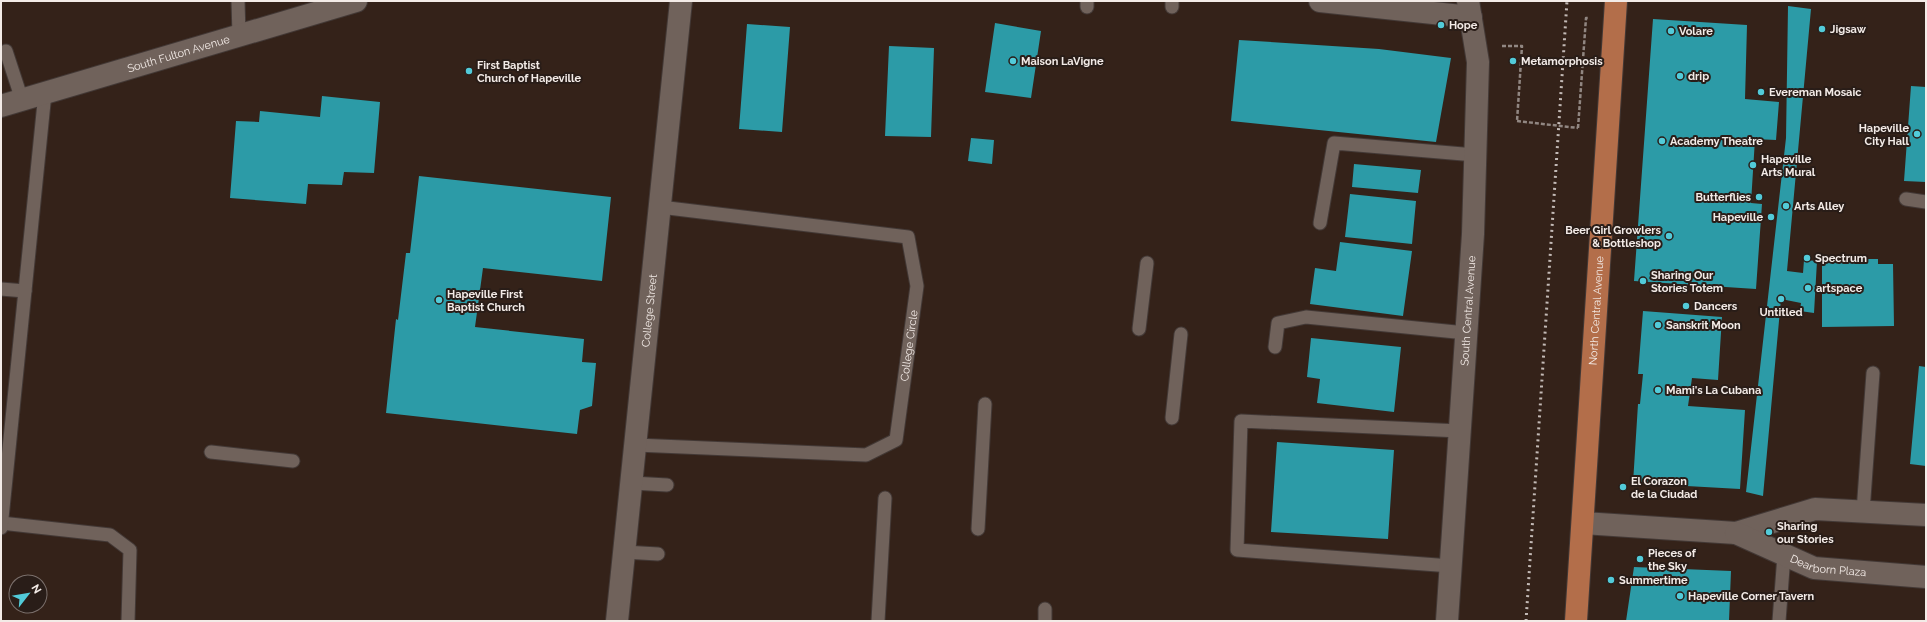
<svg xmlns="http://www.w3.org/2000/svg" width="1927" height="622" font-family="Raleway,sans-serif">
	<rect width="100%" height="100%" fill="#291d18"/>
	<path fill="#342219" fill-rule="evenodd" d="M 1,1 L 1926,1 L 1926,621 L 1,621 ZM 16,582 L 40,582 L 40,606 L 16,606 Z"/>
	<path fill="#2c9ba7" d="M 1788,6 L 1811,9 L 1787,271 L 1803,273 L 1804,260 L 1817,261 L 1814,313 L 1800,311 L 1801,303 L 1781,299 L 1763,496 L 1746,492 L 1786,138 Z
		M 1653,19 L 1747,25 L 1745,99 L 1779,102 L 1776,140 L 1755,139 L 1751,203 L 1762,204 L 1756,289 L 1634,281 Z
		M 995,23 L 1041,31 L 1031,98 L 985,92 Z
		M 747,24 L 790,27 L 782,132 L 739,129 Z
		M 1239,40 L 1379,49 L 1451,58 L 1436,142 L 1231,121 Z
		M 889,46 L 934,48 L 931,137 L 885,136 Z
		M 1911,86 L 1926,87 L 1926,182 L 1904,181 Z
		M 322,96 L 380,102 L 374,173 L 344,172 L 342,185 L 308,184 L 306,204 L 230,198 L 236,121 L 259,122 L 260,111 L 320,117 Z
		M 971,138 L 994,140 L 992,164 L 968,161 Z
		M 1354,164 L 1421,170 L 1418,193 L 1352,187 Z
		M 419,176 L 611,197 L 602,281 L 483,268 L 475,327 L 584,339 L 582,362 L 596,363 L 592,406 L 580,410 L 577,434 L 386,413 L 396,319 L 398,320 L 406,253 L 410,253 Z
		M 1350,194 L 1416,201 L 1412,244 L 1345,237 Z
		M 1340,242 L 1412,251 L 1403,316 L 1310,304 L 1315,268 L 1336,271 Z
		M 1822,259 L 1878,259 L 1878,264 L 1893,264 L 1894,326 L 1822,327 Z
		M 1643,311 L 1722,317 L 1718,380 L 1692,378 L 1688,406 L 1745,410 L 1740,489 L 1633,483 L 1638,404 L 1640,404 L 1643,374 L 1638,374 Z
		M 1311,338 L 1401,347 L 1394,412 L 1317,403 L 1320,379 L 1307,377 Z
		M 1919,366 L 1926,367 L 1926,466 L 1910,464 Z
		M 1277,442 L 1394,450 L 1388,539 L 1271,532 Z
		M 1634,567 L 1731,571 L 1729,621 L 1626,621 Z"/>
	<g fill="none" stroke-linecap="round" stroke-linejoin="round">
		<g stroke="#433936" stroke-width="15">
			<g id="lane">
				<path d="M 238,1 L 239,35"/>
				<path d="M 1087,7 L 1087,1"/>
				<path d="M 1172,7 L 1172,1"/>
				<path d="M 6,51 L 22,100"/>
				<path d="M 1906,199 L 1926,202"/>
				<path d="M 1320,223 L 1334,143 L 1475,155"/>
				<path d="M 1,289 L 25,291"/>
				<path d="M 1139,329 L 1147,263"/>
				<path d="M 1275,347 L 1278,323 L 1306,317 L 1466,333"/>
				<path d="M 1172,418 L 1181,334"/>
				<path id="s1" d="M 636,445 L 866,455 L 896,440 L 917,286 L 908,237 L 660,207"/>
				<path d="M 211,452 L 293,461"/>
				<path d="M 632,483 L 667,485"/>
				<path d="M 1863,512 L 1873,373"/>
				<path d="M 1,523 L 110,535 L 130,550 L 128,621"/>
				<path d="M 1,528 L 45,93"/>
				<path d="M 978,529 L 985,404"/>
				<path d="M 624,552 L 658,554"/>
				<path d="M 1451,566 L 1237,550 L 1241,421 L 1460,431"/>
				<path d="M 878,621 L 885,498"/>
				<path d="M 1045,621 L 1045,609"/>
				<path d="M 1779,621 L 1784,555"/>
			</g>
		</g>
		<g stroke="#433936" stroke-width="24">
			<g id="street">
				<path d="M 1320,1 L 1471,17"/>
				<path id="s2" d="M 1,106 L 356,1"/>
				<path d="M 1583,523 L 1736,533 L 1815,509 L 1926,515"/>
				<path id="s3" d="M 1736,533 L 1814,568 L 1926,577"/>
				<path id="s4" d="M 617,621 L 681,1"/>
			</g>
		</g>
		<g stroke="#433936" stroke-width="24">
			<g id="secondary">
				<path id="s5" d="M 1447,621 L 1473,234 L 1478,62 L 1468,1"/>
			</g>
		</g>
		<g stroke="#433936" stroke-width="24">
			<g id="primary">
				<path id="s6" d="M 1576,621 L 1616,1"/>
			</g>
		</g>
		<path stroke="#918782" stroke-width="2.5" stroke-dasharray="4 2" stroke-linecap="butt" d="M 1502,46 L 1522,46 L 1517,121
			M 1578,128 L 1586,18 L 1589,18"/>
		<use href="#lane" stroke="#70625b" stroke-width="13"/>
		<use href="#street" stroke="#70625b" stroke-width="22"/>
		<use href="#secondary" stroke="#70625b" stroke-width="22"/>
		<use href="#primary" stroke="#b36e4a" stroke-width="22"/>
		<path stroke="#c3bab6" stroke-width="3" stroke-dasharray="2 4" stroke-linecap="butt" d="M 1526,621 L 1567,1"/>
		<path stroke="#918782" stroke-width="2.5" stroke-dasharray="4 2" stroke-linecap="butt" d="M 1517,121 L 1578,128"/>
	</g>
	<g fill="#52cbd9" stroke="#291d18" stroke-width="1.5">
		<circle cx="1441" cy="25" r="4"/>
		<circle cx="1822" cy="29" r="4"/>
		<circle cx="1671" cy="31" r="4"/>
		<circle cx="1013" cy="61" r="4"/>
		<circle cx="1513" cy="61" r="4"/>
		<circle cx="469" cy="71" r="4"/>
		<circle cx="1680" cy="76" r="4"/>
		<circle cx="1761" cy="92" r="4"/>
		<circle cx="1917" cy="134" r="4"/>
		<circle cx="1662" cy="141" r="4"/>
		<circle cx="1753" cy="165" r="4"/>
		<circle cx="1759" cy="197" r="4"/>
		<circle cx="1786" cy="206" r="4"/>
		<circle cx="1771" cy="217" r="4"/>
		<circle cx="1669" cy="236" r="4"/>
		<circle cx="1807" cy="258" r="4"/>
		<circle cx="1643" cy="281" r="4"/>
		<circle cx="1808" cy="288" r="4"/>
		<circle cx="1781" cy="299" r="4"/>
		<circle cx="439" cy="300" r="4"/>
		<circle cx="1686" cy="306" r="4"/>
		<circle cx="1658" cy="325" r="4"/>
		<circle cx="1658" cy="390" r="4"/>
		<circle cx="1623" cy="487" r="4"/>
		<circle cx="1769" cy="532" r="4"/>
		<circle cx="1640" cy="559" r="4"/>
		<circle cx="1611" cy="580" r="4"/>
		<circle cx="1680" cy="596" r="4"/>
	</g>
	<g text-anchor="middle" stroke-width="4" stroke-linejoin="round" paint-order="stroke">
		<g font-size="11" font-weight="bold" fill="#f3ebe7" stroke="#291d18" text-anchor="start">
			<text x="1449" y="29">Hope</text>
			<text x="1830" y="33">Jigsaw</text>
			<text x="1679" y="35">Volare</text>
			<text x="1021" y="65">Maison LaVigne</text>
			<text x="1521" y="65">Metamorphosis</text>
			<text x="477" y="69">First Baptist<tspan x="477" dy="13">Church of Hapeville</tspan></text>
			<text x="1688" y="80">drip</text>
			<text x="1769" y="96">Evereman Mosaic</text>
			<text x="1909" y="132" text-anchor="end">Hapeville<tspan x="1909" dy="13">City Hall</tspan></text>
			<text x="1670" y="145">Academy Theatre</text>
			<text x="1761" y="163">Hapeville<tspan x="1761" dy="13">Arts Mural</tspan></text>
			<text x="1751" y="201" text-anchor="end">Butterflies</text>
			<text x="1794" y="210">Arts Alley</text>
			<text x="1763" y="221" text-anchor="end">Hapeville</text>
			<text x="1661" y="234" text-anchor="end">Beer Girl Growlers<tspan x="1661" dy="13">&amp; Bottleshop</tspan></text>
			<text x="1815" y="262">Spectrum</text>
			<text x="1651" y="279">Sharing Our<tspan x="1651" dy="13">Stories Totem</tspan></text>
			<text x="1816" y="292">artspace</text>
			<text x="447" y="298">Hapeville First<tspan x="447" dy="13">Baptist Church</tspan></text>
			<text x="1694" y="310">Dancers</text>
			<text x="1781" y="316" text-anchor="middle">Untitled</text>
			<text x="1666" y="329">Sanskrit Moon</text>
			<text x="1666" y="394">Mami's La Cubana</text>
			<text x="1631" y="485">El Corazon<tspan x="1631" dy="13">de la Ciudad</tspan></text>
			<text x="1777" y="530">Sharing<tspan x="1777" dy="13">our Stories</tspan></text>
			<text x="1648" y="557">Pieces of<tspan x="1648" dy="13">the Sky</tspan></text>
			<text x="1619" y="584">Summertime</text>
			<text x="1688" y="600">Hapeville Corner Tavern</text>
		</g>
		<g font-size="11" fill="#f3ebe7" stroke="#291d18">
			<text dy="4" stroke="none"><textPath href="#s2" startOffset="185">South Fulton Avenue</textPath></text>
			<text dy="4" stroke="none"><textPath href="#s4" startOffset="312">College Street</textPath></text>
			<text dy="4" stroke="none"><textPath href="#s5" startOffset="311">South Central Avenue</textPath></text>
			<text dy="4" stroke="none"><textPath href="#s6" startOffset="311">North Central Avenue</textPath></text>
			<text dy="4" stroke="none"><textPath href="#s1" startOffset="359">College Circle</textPath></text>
			<text dy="4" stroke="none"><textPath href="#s3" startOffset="99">Dearborn Plaza</textPath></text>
		</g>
	</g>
	<rect width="1927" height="622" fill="none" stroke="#f3ebe7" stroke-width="4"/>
	<g transform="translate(28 594) rotate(59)"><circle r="19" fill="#291d18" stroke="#7a6f6b"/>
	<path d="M0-3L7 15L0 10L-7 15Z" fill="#52cbd9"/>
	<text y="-6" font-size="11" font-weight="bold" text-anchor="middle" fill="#f3ebe7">N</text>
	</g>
</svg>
